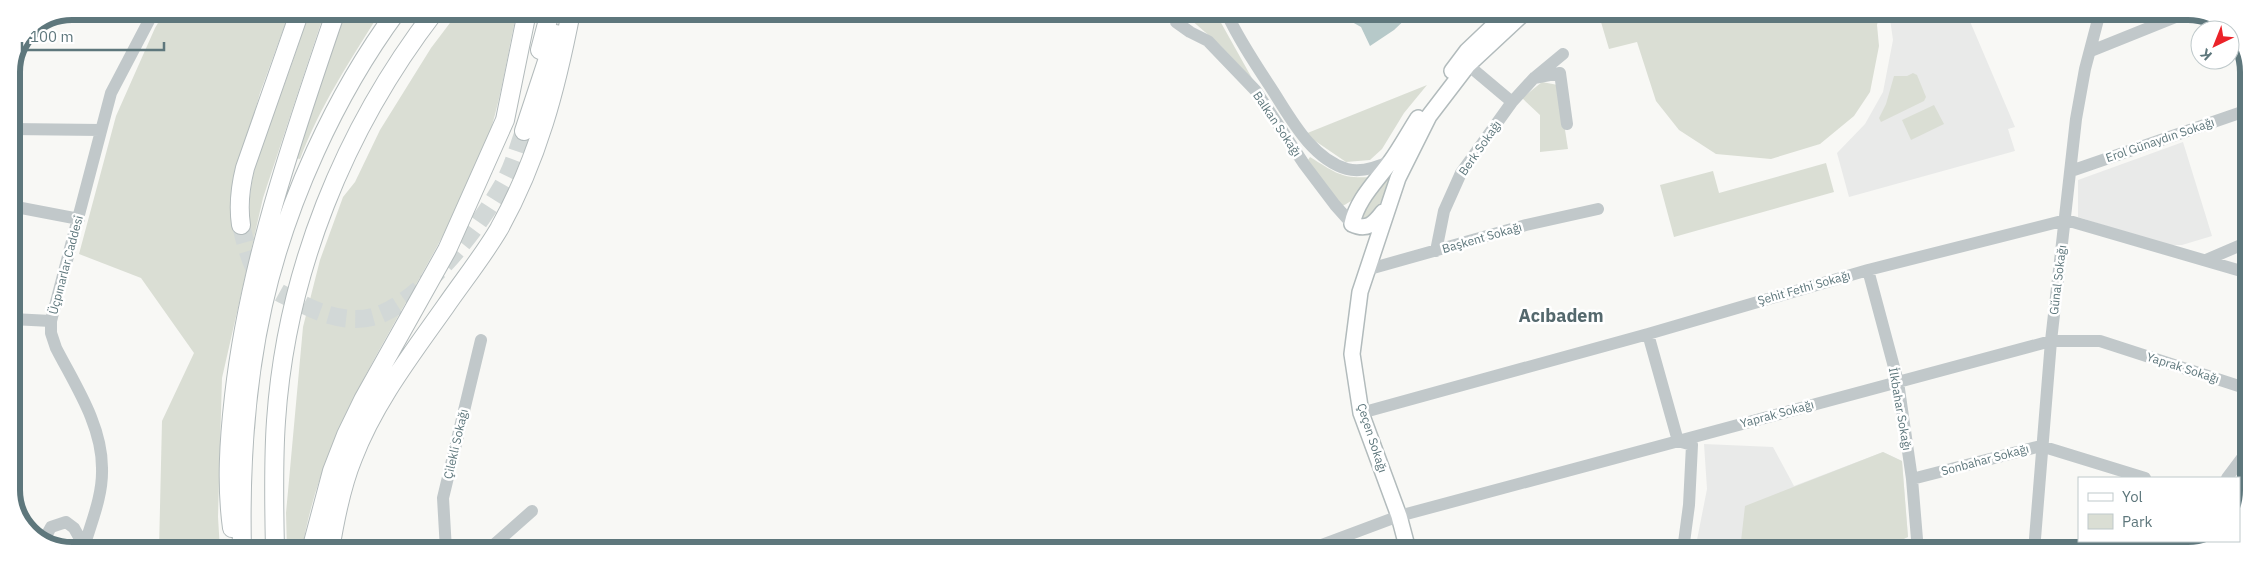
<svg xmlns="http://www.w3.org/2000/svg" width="2260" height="562" font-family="'IBM Plex Sans',sans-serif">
	<rect width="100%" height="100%" fill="#f8f8f5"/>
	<path fill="#e9eae9" d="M 1889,12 L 1966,12 L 2015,127 L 2008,129 L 2015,151 L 1849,197 L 1837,153 L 1865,124 L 1883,92 L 1893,40 Z
		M 2183,142 L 2212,236 L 2182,245 L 2166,245 L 2078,217 L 2078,180 Z
		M 1704,444 L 1773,447 L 1794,486 L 1883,452 L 1902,461 L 1908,537 L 1892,544 L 1892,551 L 1695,550 L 1707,489 Z"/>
	<path fill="#daded4" d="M 165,11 L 290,11 L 260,93 L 237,174 L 250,224 C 245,174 269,126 286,80 C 294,58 302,34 309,11 L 325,11 L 263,198 L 222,378 L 218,517 L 220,550 L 159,550 L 162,421 L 194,353 L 141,278 L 79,254 L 116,116 L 155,28 Z
		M 344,11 L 381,11 C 351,59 320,106 300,159 L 295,158 Z
		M 459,11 L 517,12 C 506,59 500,110 482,155 C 476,173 466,190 458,206 C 403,318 322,425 302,550 L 287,550 L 286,513 L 303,327 L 320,260 L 343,197 L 355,182 L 380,130 L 431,48 Z
		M 1190,12 L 1215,12 L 1253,80 L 1220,45 L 1190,19 Z
		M 1598,12 L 1880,12 L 1877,25 L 1879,46 L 1870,92 L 1854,116 L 1820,144 L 1771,159 L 1716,154 L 1679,130 L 1656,101 L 1637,42 L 1609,49 Z
		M 1913,73 L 1917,75 L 1926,97 L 1924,101 L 1881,122 L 1879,118 L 1886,104 L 1894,76 L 1907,76 Z
		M 1542,82 L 1558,85 L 1568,149 L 1540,152 L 1540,115 L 1522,98 Z
		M 1427,85 L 1404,113 L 1382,149 L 1370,160 L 1346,162 L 1305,134 Z
		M 1934,105 L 1944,124 L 1911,140 L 1902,120 Z
		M 1414,133 L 1374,216 L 1368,221 L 1357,215 Z
		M 1310,157 C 1336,173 1341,179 1372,177 C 1364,190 1355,201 1340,207 L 1308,160 Z
		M 1826,163 L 1834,192 L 1674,237 L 1660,185 L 1713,171 L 1719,193 Z
		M 1883,452 L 1902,461 L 1908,537 L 1892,544 L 1892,551 L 1740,550 L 1745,506 Z"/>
	<path fill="#b6c9c9" d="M 1327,12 L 1413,12 L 1394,30 L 1370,46 L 1361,27 L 1345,18 L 1330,22 Z"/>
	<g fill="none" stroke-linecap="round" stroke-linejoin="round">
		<path stroke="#d2d8d7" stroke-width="18" stroke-dasharray="18 9" stroke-linecap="butt" d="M 241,225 C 245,242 251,269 263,281 C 273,291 290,298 302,304 C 323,315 352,324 376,316 C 425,299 480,226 505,181 C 513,166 518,148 524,131"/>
		<g stroke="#b2bbbc" stroke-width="18">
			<path id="major" d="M 1452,71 L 1467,51 L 1508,12
				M 1352,224 C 1357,199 1377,181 1391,161 C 1401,147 1409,132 1418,118
				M 1352,224 C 1367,231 1374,224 1383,212
				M 1408,550 L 1399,516 L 1361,413 L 1352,354 L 1360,292 L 1398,178 L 1429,116 L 1468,65 L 1525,12"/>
		</g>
		<g stroke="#b2babb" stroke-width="20">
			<path id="highway" d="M 540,50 L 550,12
				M 524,131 L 556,34
				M 241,225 C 238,205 240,188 245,168 L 300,11
				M 232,528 C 226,484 229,440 234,396 C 249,263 293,137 336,11
				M 242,550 C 240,468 245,385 263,305 C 286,203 335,95 397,11
				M 275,550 C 274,507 273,464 276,421 C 286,273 344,129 435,11
				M 311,550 L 332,471 L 346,435 L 363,400 L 447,250 L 505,120 L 527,12
				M 330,550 C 335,519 341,487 353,458 C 374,403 411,355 445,307 C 463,281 483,256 499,229 C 538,159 556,89 571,12"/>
		</g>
		<path stroke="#c1c8ca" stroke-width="12" d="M 1177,12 L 1176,22 L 1190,32 L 1208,41 L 1256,91 L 1304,164 L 1335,205 L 1352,224
			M 1226,12 C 1239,40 1256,65 1273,91 C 1291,119 1312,159 1347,169 C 1362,173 1378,167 1391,161
			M 2091,51 L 2188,12
			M 1534,78 L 1560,73 L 1567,124
			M 1512,102 L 1534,78 L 1563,54
			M 11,129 L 101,130
			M 2071,171 L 2248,110
			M 11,206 L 79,219
			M 1436,251 L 1444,211 L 1461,173 L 1512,102 L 1468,65
			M 2206,260 L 2248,242
			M 1366,270 L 1526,225 L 1598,209
			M 1868,270 L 1898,382 L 1912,479 L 1918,551
			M 12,319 L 51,321
			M 1648,334 L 1678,441 L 1692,445 L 1689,505 L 1683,550
			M 1361,413 L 1648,334 L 1868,270 L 2066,220 L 2248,273
			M 2227,478 L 2248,450
			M 1912,479 L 2041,446 L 2145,478
			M 44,540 L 51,527 L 66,522 L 74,528 L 84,546
			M 83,550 C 91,523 103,496 102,468 C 102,425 75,385 56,348 L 51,333 L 51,321 L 111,93 L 154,11
			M 446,550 L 443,498 L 481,340
			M 488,550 L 532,511
			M 1308,550 L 1399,516 L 2051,341 L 2100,341 L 2248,389
			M 2034,551 L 2051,341 L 2076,119 L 2085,69 L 2100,12
			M 2171,551 L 2182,541"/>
		<use href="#major" stroke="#fff" stroke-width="15"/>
		<use href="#highway" stroke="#fff" stroke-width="18"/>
	</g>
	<g text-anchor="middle" stroke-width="5" stroke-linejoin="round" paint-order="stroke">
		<g font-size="12" fill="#5e777c" stroke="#fff">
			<text transform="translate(1277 124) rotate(56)" y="4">Balkan Sokağı</text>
			<text transform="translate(2160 140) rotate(-19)" y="4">Erol Günaydın Sokağı</text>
			<text transform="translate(1480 148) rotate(-55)" y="4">Berk Sokağı</text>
			<text transform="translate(1482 238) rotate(-16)" y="4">Başkent Sokağı</text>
			<text transform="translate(66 265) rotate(-75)" y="4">Üçpınarlar Caddesi</text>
			<text transform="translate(2058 280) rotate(-83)" y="4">Günal Sokağı</text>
			<text transform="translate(1804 288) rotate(-16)" y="4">Şehit Fethi Sokağı</text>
			<text transform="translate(2183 368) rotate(18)" y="4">Yaprak Sokağı</text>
			<text transform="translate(1900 409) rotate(80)" y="4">İlkbahar Sokağı</text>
			<text transform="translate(1777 414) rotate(-15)" y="4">Yaprak Sokağı</text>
			<text transform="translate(1372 438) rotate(72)" y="4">Çeçen Sokağı</text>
			<text transform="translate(456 444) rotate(-77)" y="4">Çilekli Sokağı</text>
			<text transform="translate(1985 460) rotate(-15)" y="4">Sonbahar Sokağı</text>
		</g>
		<g font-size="18" font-weight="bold" fill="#54686d" stroke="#fff">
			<text x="1561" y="322">Acıbadem</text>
		</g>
	</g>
	<path d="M0 0H2260V562H0ZM72 20H2188A52 52 0 0 1 2240 72V490A52 52 0 0 1 2188 542H72A52 52 0 0 1 20 490V72A52 52 0 0 1 72 20Z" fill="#fff" fill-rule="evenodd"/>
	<path fill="none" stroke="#5e777c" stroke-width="6" d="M72 20H2188A52 52 0 0 1 2240 72V490A52 52 0 0 1 2188 542H72A52 52 0 0 1 20 490V72A52 52 0 0 1 72 20Z"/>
	<rect x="2078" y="477" width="162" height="65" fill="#ffffff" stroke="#bfc9cb"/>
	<rect x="2088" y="493" width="25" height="8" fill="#ffffff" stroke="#bfc9cb"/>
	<text x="2122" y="502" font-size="15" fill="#5e777c">Yol</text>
	<rect x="2088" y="514" width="25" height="15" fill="#daded4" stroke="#bfc9cb"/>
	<text x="2122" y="527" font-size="15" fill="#5e777c">Park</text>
	<g transform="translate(2215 45) rotate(223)"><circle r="24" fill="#ffffff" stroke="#bfc9cb"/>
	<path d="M0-4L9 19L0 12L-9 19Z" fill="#eb2329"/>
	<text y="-8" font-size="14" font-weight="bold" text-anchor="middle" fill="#5e777c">K</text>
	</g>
	<path d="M22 42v8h142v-8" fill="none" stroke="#5e777c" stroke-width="2.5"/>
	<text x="30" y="42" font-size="15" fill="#5e777c" stroke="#ffffff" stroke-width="4" paint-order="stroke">100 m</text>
</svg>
